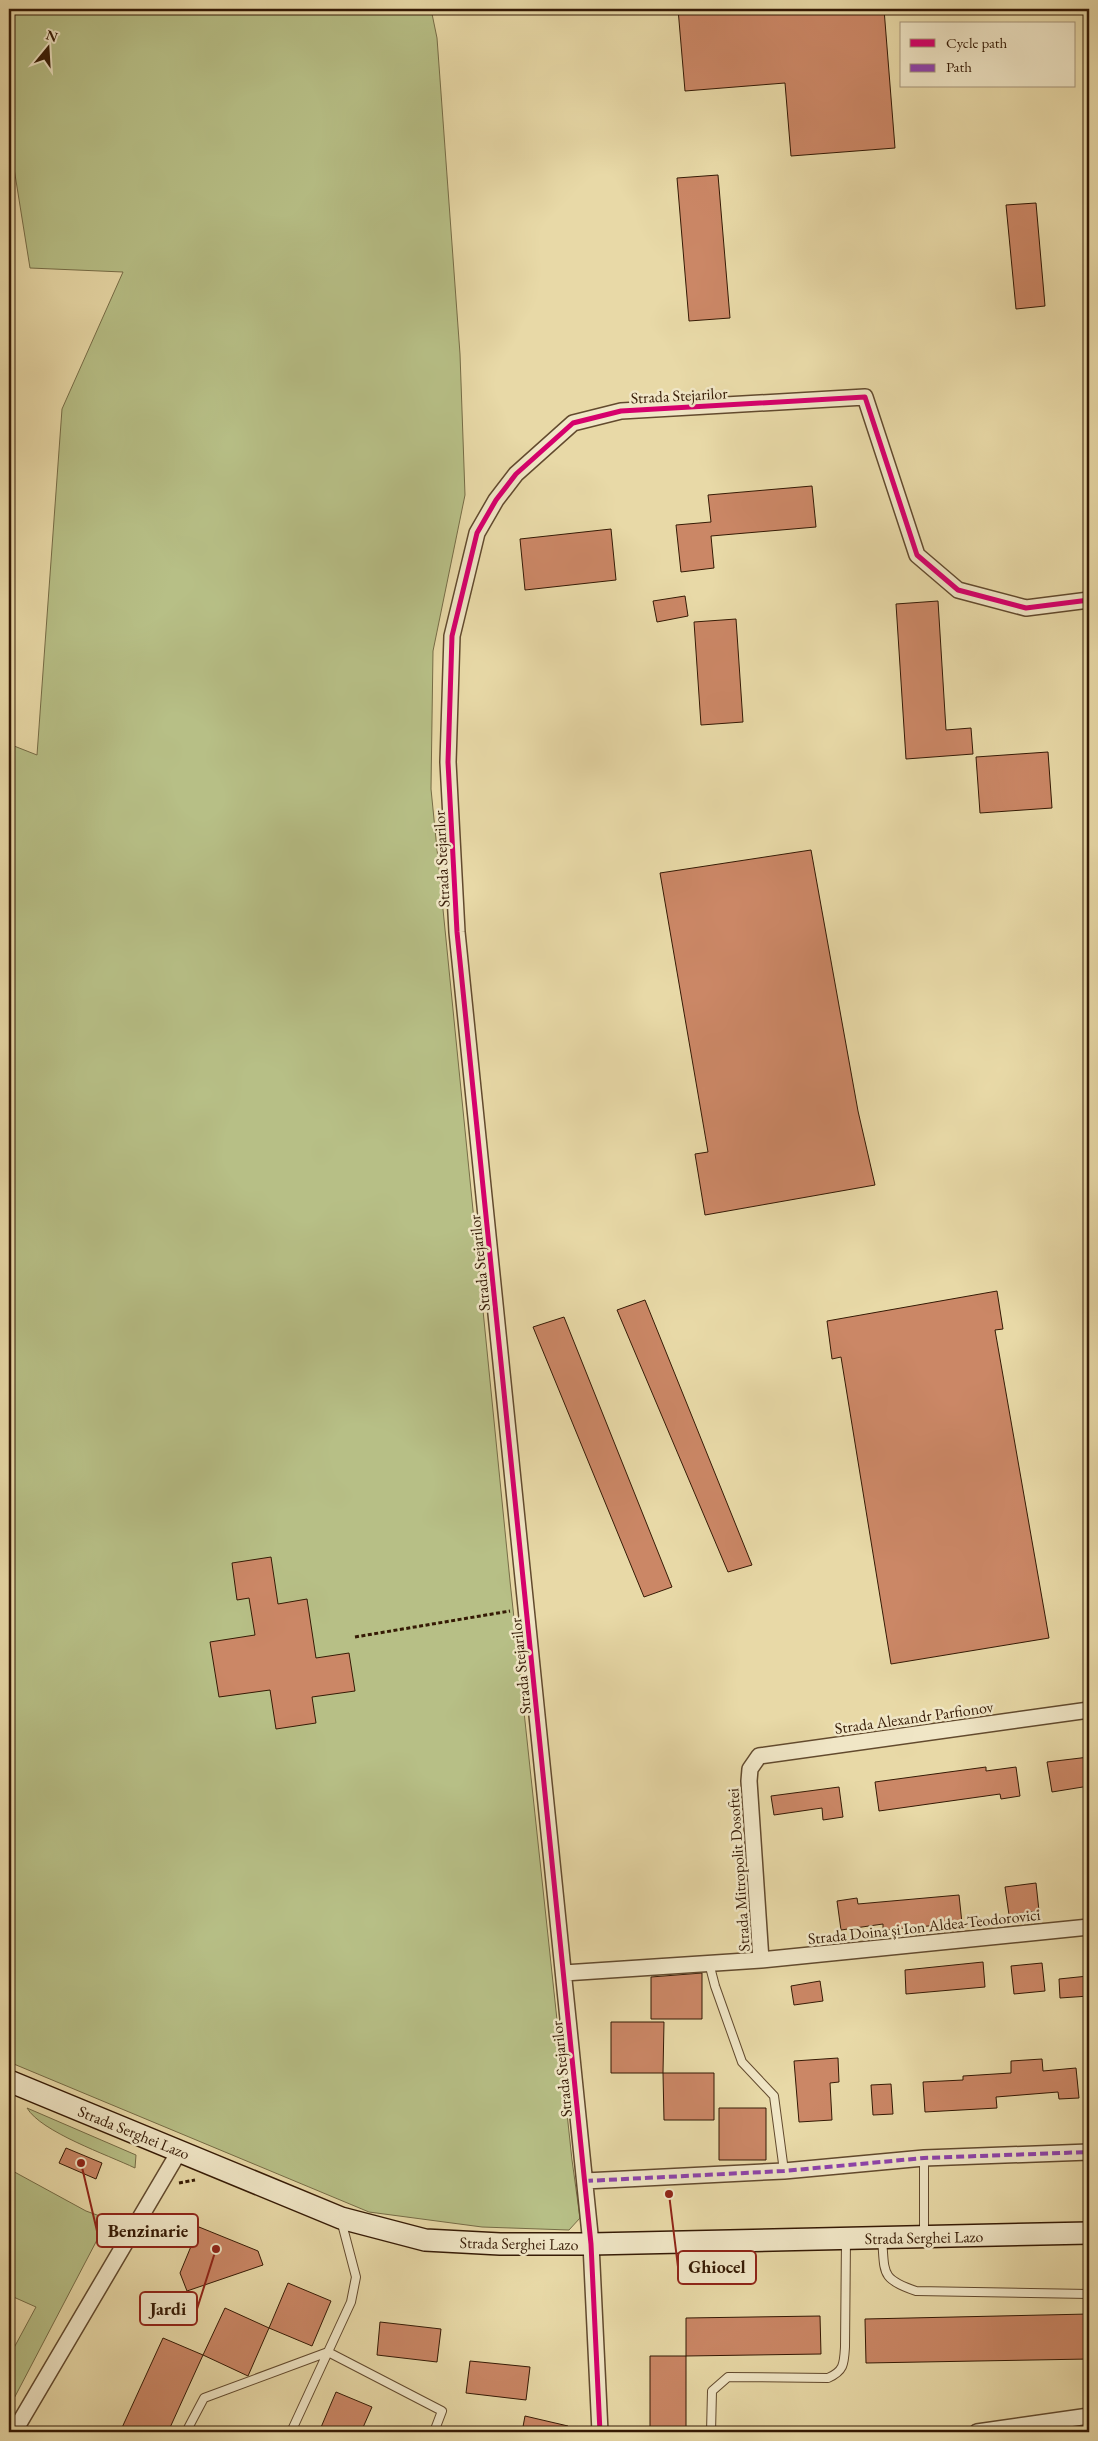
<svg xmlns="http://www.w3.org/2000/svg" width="1098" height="2441" font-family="'EB Garamond',serif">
	<rect width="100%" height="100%" fill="#e8d9a7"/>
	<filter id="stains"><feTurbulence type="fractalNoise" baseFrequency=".004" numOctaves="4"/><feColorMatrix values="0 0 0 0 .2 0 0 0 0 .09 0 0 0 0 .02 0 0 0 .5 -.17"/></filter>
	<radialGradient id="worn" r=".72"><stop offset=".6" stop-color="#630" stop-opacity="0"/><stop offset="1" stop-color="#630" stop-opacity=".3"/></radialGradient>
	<path fill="#b7bf86" stroke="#766c46" d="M 9,9 L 431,9 L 437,38 L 460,354 L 465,495 L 433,651 L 431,789 L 510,1581 L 572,2160 L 580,2218 L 569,2230 L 482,2227 L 369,2212 L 9,2062 L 9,744 L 37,755 L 62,409 L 123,272 L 30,268 L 9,137 Z
		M 27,2108 L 136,2155 L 135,2168 C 108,2155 41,2132 27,2108 Z
		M 9,2169 L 86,2211 L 108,2219 L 9,2408 L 9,2357 L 36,2307 L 9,2295 Z"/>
	<path fill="#cb8766" stroke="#351a05" d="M 678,9 L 884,9 L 895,148 L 791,156 L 785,83 L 685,91 Z
		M 718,175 L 730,318 L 689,321 L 677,178 Z
		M 1036,203 L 1045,306 L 1016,309 L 1006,205 Z
		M 812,486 L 816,527 L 711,536 L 714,568 L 681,572 L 676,525 L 711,522 L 708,495 Z
		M 611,529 L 616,580 L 525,590 L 520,539 Z
		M 685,596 L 688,616 L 657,622 L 653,601 Z
		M 938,601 L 946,730 L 971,728 L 973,754 L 906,759 L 896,604 Z
		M 736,619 L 743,722 L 701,725 L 694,622 Z
		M 1048,752 L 1052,808 L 980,813 L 976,757 Z
		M 811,850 L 858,1111 L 875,1185 L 705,1215 L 695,1154 L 708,1152 L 660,873 Z
		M 997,1291 L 1003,1329 L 995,1330 L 1049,1638 L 891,1664 L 841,1357 L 832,1359 L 827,1321 Z
		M 645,1300 L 752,1565 L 728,1572 L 617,1310 Z
		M 564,1317 L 672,1587 L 644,1597 L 533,1327 Z
		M 271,1557 L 278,1604 L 307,1599 L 316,1658 L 349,1653 L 355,1691 L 312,1697 L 316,1723 L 276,1729 L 270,1690 L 219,1697 L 210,1642 L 255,1635 L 249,1598 L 237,1600 L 232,1563 Z
		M 1089,1757 L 1089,1786 L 1052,1792 L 1047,1762 Z
		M 986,1767 L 986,1771 L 1016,1767 L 1020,1796 L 1001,1799 L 1000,1794 L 879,1811 L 875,1782 Z
		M 839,1787 L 843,1817 L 823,1820 L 822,1808 L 774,1815 L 771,1796 Z
		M 1036,1883 L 1039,1911 L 1009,1915 L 1005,1887 Z
		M 959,1895 L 962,1923 L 883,1930 L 883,1924 L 841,1930 L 837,1901 L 857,1898 L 858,1904 Z
		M 983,1962 L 985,1987 L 906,1994 L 905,1970 Z
		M 1042,1963 L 1045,1991 L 1014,1994 L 1011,1966 Z
		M 702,1973 L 702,2019 L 651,2019 L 651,1977 Z
		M 1088,1976 L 1089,1996 L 1060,1998 L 1059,1979 Z
		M 820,1981 L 823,2001 L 794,2005 L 791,1986 Z
		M 611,2022 L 664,2022 L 663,2073 L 611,2073 Z
		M 838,2058 L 839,2082 L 830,2083 L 832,2120 L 799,2122 L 794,2061 Z
		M 1042,2059 L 1043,2071 L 1076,2068 L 1079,2098 L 1059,2099 L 1058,2092 L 996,2097 L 997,2108 L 925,2112 L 923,2082 L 963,2080 L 963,2076 L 1011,2073 L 1011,2061 Z
		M 663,2073 L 714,2073 L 714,2120 L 664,2120 Z
		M 891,2084 L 893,2114 L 873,2115 L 871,2085 Z
		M 719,2108 L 766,2108 L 766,2160 L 719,2160 Z
		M 66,2148 L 102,2163 L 96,2179 L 59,2163 Z
		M 199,2227 L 258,2251 L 263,2265 L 187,2291 L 180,2273 Z
		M 288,2283 L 331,2301 L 312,2346 L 269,2328 Z
		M 225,2308 L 269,2328 L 248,2376 L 203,2355 Z
		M 1089,2314 L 1089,2359 L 866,2363 L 865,2319 Z
		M 820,2316 L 821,2354 L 686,2356 L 686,2318 Z
		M 380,2322 L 441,2329 L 437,2362 L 377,2355 Z
		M 163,2338 L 203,2355 L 168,2432 L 120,2432 Z
		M 650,2356 L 686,2356 L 686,2432 L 650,2432 Z
		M 470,2361 L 530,2367 L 526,2400 L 466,2393 Z
		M 336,2392 L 372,2407 L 361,2432 L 319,2432 Z
		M 525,2416 L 568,2426 L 567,2432 L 522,2432 Z"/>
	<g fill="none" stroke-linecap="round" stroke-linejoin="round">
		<g stroke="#624a2e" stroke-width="10">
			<path id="lane" d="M 709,1963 L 715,1986 L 742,2062 L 774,2096 L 784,2171
				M 924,2158 L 924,2236
				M 882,2238 C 885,2273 880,2279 916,2291 L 1089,2294
				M 186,2432 L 204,2398 L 328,2352 L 442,2411 L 434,2432
				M 291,2432 L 351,2302 L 356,2277 L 341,2220
				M 711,2432 L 712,2391 L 728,2377 L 828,2378 C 844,2371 844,2364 845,2347 L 846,2239"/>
		</g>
		<g stroke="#624a2e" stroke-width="18">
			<path id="street" d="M 761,1960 L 749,1781 L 750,1769 L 759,1756 L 1089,1710
				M 564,1973 L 761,1960 L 1089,1927
				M 585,2181 L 784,2171 L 924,2158 L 1089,2152
				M 14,2432 L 180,2150
				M 600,2432 L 591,2244 L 457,932 L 448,762 L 452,636 L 477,533 L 496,500 L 516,474 L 573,423 L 621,411 L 865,397 L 917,555 L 958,590 L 1026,608 L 1089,600
				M 977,2432 L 1089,2416"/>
		</g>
		<g stroke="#351a05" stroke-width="24">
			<path id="secondary" d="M 9,2081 L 341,2218 L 425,2240 L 500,2244 L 591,2244 L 1089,2233"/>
		</g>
		<path stroke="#351a05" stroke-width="3" stroke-dasharray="4 2.5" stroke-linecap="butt" d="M 355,1637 L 510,1611
			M 179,2183 L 195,2180"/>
		<use href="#lane" stroke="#f0e6c6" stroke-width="8"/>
		<use href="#street" stroke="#f0e6c6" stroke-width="15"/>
		<use href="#secondary" stroke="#f0e6c6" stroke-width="21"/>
		<path stroke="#8e44ad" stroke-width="4" stroke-dasharray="8 4" stroke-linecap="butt" d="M 585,2181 L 784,2171 L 924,2158 L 1089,2152"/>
		<g stroke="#f0e6c6" stroke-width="8">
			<path id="cycleway" d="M 600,2432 L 591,2244 L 457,932 L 448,762 L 452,636 L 477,533 L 496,500 L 516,474 L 573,423 L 621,411 L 865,397 L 917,555 L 958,590 L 1026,608 L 1089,600"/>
		</g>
		<use href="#cycleway" stroke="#d6006c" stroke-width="5"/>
	</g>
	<g text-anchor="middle" stroke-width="5" stroke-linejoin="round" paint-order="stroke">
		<g font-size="16" fill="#351a05" stroke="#f0e6c6">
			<text transform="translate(679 395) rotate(-3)" y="6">Strada Stejarilor</text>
			<text transform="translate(441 859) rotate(-93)" y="6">Strada Stejarilor</text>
			<text transform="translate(479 1263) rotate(-96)" y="6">Strada Stejarilor</text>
			<text transform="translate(520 1666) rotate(-96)" y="6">Strada Stejarilor</text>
			<text transform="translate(914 1717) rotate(-8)" y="6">Strada Alexandr Parfionov</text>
			<text transform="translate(738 1870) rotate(-94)" y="6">Strada Mitropolit Dosoftei</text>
			<text transform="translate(924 1926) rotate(-6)" y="6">Strada Doina și Ion Aldea-Teodorovici</text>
			<text transform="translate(561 2069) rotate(-96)" y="6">Strada Stejarilor</text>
			<text transform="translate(134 2132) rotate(22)" y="6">Strada Serghei Lazo</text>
			<text transform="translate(924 2237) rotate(-1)" y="6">Strada Serghei Lazo</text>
			<text transform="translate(519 2243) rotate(1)" y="6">Strada Serghei Lazo</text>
		</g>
	</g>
	<path fill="none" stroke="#8f2418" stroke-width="2" d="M81 2163L97 2231M669 2194L678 2267M216 2249L197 2309"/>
	<g fill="#8f2418" stroke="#f0e6c6" stroke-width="2">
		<circle cx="81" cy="2163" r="5"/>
		<circle cx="669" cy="2194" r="5"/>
		<circle cx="216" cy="2249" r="5"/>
	</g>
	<g fill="#f0e6c6" stroke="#8f2418" stroke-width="2">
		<rect x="97" y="2214" width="101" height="33" rx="5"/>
		<rect x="678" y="2251" width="78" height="33" rx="5"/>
		<rect x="140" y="2292" width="57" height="33" rx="5"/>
	</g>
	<g font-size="18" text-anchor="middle" font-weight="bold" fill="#351a05">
		<text x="148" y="2237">Benzinarie</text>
		<text x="717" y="2273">Ghiocel</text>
		<text x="168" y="2315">Jardi</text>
	</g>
	<rect width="1098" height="2441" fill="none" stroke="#e8d9a7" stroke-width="30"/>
	<rect x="10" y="10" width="1078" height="2421" fill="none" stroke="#351a05" stroke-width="2.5"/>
	<rect x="15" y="15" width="1068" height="2411" fill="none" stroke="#351a05"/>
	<rect x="900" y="22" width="175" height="65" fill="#f0e6c6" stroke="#a59479"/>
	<rect x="910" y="39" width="25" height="8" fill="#d6006c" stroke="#a59479"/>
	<text x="946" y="48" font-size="15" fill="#351a05">Cycle path</text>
	<rect x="910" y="64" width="25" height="8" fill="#8e44ad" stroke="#a59479"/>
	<text x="946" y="72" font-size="15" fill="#351a05">Path</text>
	<g transform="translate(48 48) rotate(18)" stroke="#f0e6c6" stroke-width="4" paint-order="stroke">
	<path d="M0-4L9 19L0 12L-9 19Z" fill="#351a05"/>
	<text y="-8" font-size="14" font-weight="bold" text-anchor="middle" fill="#351a05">N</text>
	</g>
	<rect width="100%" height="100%" filter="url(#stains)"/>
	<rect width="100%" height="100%" fill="url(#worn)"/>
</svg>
